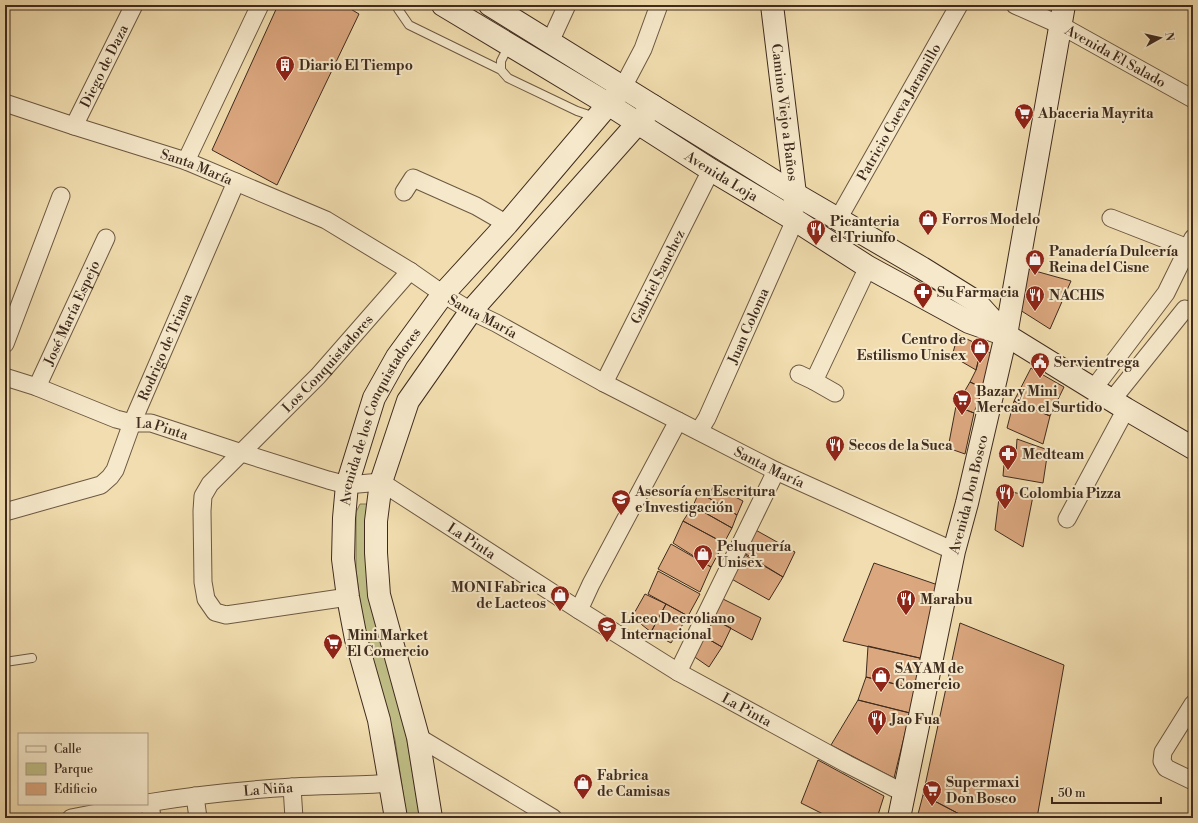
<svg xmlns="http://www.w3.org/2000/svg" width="1198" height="823" font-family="'Libre Bodoni',serif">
	<rect width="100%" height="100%" fill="#f1ddaf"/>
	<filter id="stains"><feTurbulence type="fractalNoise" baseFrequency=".005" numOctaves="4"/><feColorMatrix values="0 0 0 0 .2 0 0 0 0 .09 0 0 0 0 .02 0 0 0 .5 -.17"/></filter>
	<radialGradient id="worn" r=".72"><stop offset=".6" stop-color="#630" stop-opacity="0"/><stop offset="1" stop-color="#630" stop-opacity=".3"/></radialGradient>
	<path fill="#c0bf87" stroke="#807552" d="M 360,504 L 367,504 L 369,512 L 420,818 L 407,818 L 395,740 L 370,650 L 361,609 L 356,570 L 356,512 Z"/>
	<path fill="#dba77f" stroke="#3f2b1e" d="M 278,5 L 344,5 L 359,14 L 277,185 L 212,150 Z
		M 1028,269 L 1071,281 L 1050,329 L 1020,310 Z
		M 958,335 L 982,346 L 976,370 L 952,356 Z
		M 982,346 L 991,354 L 983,388 L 970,382 L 976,370 Z
		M 1031,368 L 1064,387 L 1050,416 L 1014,401 Z
		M 970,382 L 983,388 L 974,413 L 956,406 Z
		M 1014,401 L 1050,416 L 1043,444 L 1007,428 Z
		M 956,406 L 974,413 L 965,454 L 948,448 Z
		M 1017,439 L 1048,450 L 1043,483 L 1003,476 L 1005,453 L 1016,454 Z
		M 714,486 L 743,501 L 737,515 L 707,497 Z
		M 1000,490 L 1033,496 L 1023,547 L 995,530 Z
		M 699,492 L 737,515 L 732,528 L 693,506 Z
		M 693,506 L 732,528 L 724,543 L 683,521 Z
		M 683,521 L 724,543 L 711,567 L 673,543 Z
		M 752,528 L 795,552 L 783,577 L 741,551 Z
		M 671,544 L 711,567 L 700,592 L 658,569 Z
		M 740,552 L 783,577 L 769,600 L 728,577 Z
		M 874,563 L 938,585 L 924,659 L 843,641 Z
		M 658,571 L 700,594 L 688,616 L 648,594 Z
		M 645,594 L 666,604 L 651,632 L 632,617 Z
		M 717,596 L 761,618 L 752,640 L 708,616 Z
		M 666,604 L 688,616 L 671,643 L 651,632 Z
		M 708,616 L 731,628 L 722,647 L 698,633 Z
		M 960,623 L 1064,665 L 1037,818 L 967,818 L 923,795 Z
		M 698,633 L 722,647 L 709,667 L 689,653 Z
		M 868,646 L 924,659 L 916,689 L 866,677 Z
		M 866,677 L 916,689 L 910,713 L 858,700 Z
		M 858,700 L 910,713 L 894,778 L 831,745 Z
		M 818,760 L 884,796 L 877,818 L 831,818 L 801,803 Z
		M 923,795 L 967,818 L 917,818 Z"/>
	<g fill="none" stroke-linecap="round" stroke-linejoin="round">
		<g stroke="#6c5842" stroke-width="10">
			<path id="lane" d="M 398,5 L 398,9 L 409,25 L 501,70
				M 509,45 L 501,61 L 501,70 L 508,78 L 577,111 L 595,117
				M 5,662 L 32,658"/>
		</g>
		<g stroke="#6c5842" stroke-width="19">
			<g id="street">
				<path id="s1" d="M 1015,5 L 1060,25 L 1193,99"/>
				<path d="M 550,42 L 567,5"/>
				<path d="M 623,87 L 643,49 L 659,5"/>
				<path id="s2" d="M 5,103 L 74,126 L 186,161 L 326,220 L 410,271 L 443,294 L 471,311 L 496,323 L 604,383 L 776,471 L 954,551"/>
				<path id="s3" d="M 74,126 L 134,5"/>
				<path d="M 186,161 L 260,5"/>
				<path d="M 404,192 L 413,178 L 476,206 L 507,224"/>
				<path d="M 1111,218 L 1188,248"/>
				<path id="s4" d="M 838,219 L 959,5"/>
				<path d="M 5,344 L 61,196"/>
				<path d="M 799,374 L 814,381"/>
				<path id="s5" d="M 5,377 L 37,387 L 116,419 L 132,423 L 151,423 L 242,453 L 328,480 L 347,485 L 381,482 L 579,610 L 678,672 L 847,764 L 904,793"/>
				<path id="s6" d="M 604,383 L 711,170"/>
				<path id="s7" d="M 37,387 L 106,238"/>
				<path d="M 1094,388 L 1166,293 L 1193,238"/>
				<path d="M 835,393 L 814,381 L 868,267"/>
				<path d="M 1112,400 L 1185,309"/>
				<path id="s8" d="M 699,431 L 707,418 L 795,220"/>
				<path id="s9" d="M 5,512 L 101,485 L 110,477 L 115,470 L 132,423 L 236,182"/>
				<path d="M 1067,519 L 1126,409"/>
				<path id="s10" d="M 348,597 L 226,615 L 215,612 L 206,599 L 203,582 L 202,511 L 203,496 L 210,484 L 318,376 L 410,271"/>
				<path d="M 579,610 L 591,584 L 678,421"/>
				<path d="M 678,672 L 776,471"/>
				<path d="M 1193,704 L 1163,752 L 1162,761 L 1166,768 L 1193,781"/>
				<path d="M 418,737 L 553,818"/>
				<path d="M 292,787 L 294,818"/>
				<path d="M 195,796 L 198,818"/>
				<path id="s11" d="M 147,803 C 195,795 244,790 293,787 C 325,785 358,786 390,783"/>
				<path d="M 150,803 L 152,818"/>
				<path d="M 71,818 L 143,804"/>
			</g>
		</g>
		<g stroke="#3f2b1e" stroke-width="24">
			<g id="secondary">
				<path id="s12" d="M 443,5 L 608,104 L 711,170 L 795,220 L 868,267 L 969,322 L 1006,335 L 1126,409 L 1193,448"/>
				<path d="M 490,5 L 795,194 L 922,268 L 975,301 L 1004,333"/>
				<path id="s13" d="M 772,5 L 795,194 L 795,204"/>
				<path id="s14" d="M 396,818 L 379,720 L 356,639 L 348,597 L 343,559 L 344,518 L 347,485 L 374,398 L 397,357 L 443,294 L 507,224 L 623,87"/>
				<path d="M 431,818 L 418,737 L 379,595 L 376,553 L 376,521 L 381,482 L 408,401 L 471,311 L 653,106"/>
				<path id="s15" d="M 899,818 L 954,551 L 967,503 L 1006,335 L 1064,5"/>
			</g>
		</g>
		<use href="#lane" stroke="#f6e9cb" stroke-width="8"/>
		<use href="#street" stroke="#f6e9cb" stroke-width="17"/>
		<use href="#secondary" stroke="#f6e9cb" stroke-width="22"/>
	</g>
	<defs>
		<g id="building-pin" transform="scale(1)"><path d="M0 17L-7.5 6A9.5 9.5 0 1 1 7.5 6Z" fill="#8f2418" stroke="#f6e9cb"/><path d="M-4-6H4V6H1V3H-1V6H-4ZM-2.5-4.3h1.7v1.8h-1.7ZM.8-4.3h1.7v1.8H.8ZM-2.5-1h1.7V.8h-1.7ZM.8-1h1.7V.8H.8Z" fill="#fff"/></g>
		<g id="supermarket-pin" transform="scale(1)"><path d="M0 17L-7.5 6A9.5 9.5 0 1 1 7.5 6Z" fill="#8f2418" stroke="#f6e9cb"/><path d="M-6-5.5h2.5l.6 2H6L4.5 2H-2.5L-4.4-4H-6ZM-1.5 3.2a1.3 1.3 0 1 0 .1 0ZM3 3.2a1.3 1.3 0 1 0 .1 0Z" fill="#fff"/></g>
		<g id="shop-pin" transform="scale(1)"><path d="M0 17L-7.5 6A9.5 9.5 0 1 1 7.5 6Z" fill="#8f2418" stroke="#f6e9cb"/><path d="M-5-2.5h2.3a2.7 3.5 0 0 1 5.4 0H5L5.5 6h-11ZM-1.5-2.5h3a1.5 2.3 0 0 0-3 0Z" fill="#fff"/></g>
		<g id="restaurant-pin" transform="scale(1)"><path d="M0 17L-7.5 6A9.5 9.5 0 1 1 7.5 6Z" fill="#8f2418" stroke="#f6e9cb"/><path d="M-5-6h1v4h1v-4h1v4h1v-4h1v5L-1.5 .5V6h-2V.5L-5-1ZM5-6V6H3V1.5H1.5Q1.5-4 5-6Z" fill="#fff"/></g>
		<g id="pharmacy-pin" transform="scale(1)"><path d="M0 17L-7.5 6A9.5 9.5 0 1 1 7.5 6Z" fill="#8f2418" stroke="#f6e9cb"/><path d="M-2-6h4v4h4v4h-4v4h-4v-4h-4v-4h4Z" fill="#fff"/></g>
		<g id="civic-pin" transform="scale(1)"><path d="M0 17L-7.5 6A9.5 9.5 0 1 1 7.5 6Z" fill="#8f2418" stroke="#f6e9cb"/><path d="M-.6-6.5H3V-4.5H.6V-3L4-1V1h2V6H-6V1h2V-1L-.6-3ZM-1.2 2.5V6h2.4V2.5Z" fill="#fff"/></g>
		<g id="school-pin" transform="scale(1)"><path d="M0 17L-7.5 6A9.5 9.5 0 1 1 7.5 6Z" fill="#8f2418" stroke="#f6e9cb"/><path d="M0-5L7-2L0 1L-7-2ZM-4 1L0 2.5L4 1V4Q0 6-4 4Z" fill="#fff"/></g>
	</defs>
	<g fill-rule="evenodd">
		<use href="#building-pin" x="285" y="65"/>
		<use href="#supermarket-pin" x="1024" y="113"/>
		<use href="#shop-pin" x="928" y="219"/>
		<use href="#restaurant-pin" x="816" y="229"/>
		<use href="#shop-pin" x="1035" y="259"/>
		<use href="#pharmacy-pin" x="923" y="292"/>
		<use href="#restaurant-pin" x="1035" y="295"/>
		<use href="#shop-pin" x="980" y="347"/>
		<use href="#civic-pin" x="1040" y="362"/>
		<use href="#supermarket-pin" x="962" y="399"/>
		<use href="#restaurant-pin" x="835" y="445"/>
		<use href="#pharmacy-pin" x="1008" y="454"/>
		<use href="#restaurant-pin" x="1005" y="493"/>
		<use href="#school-pin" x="621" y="499"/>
		<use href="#shop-pin" x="703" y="554"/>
		<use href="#shop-pin" x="560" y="595"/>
		<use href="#restaurant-pin" x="906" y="599"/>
		<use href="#school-pin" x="607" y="626"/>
		<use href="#supermarket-pin" x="333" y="643"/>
		<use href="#shop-pin" x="881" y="676"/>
		<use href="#restaurant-pin" x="877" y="719"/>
		<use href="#shop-pin" x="583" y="783"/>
		<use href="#supermarket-pin" x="932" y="790"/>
	</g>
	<g text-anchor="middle" stroke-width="4" stroke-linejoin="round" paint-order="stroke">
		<g font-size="14" fill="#3f2b1e" stroke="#f6e9cb">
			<text dy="5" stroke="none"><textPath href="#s1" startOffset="113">Avenida El Salado</textPath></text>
			<text dy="5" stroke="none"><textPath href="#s3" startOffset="67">Diego de Daza</textPath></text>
			<text dy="5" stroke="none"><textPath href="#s13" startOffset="108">Camino Viejo a Baños</textPath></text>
			<text dy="5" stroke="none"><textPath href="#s4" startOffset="123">Patricio Cueva Jaramillo</textPath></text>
			<text dy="5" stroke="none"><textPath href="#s2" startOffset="202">Santa María</textPath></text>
			<text dy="5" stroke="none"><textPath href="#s12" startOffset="327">Avenida Loja</textPath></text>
			<text dy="5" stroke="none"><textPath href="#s6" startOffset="119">Gabriel Sanchez</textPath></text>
			<text dy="5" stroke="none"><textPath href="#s7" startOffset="82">José María Espejo</textPath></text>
			<text dy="5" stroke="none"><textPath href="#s2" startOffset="526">Santa María</textPath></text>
			<text dy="5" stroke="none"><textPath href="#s8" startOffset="116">Juan Coloma</textPath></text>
			<text dy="5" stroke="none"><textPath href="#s9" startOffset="253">Rodrigo de Triana</textPath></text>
			<text dy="5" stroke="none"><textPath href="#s10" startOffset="436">Los Conquistadores</textPath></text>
			<text dy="5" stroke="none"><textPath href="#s14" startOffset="415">Avenida de los Conquistadores</textPath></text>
			<text dy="5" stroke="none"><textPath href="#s5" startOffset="166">La Pinta</textPath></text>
			<text dy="5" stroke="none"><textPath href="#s2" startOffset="850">Santa María</textPath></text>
			<text dy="5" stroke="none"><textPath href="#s15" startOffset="331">Avenida Don Bosco</textPath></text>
			<text dy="5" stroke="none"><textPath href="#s5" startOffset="502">La Pinta</textPath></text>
			<text dy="5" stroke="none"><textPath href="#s5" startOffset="825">La Pinta</textPath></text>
			<text dy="5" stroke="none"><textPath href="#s11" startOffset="122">La Niña</textPath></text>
		</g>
		<g font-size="14" font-weight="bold" fill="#3f2b1e" stroke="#f6e9cb" text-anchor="start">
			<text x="299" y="70">Diario El Tiempo</text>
			<text x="1038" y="118">Abaceria Mayrita</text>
			<text x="942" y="224">Forros Modelo</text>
			<text x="830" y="226">Picanteria<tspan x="830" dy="16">el Triunfo</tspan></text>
			<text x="1049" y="256">Panadería Dulcería<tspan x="1049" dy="16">Reina del Cisne</tspan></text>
			<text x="937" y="297">Su Farmacia</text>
			<text x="1049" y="300">NACHIS</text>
			<text x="966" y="344" text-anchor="end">Centro de<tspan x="966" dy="16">Estilismo Unisex</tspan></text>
			<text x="1054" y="367">Servientrega</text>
			<text x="976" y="396">Bazar y Mini<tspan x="976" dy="16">Mercado el Surtido</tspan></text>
			<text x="849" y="450">Secos de la Suca</text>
			<text x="1022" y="459">Medteam</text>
			<text x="635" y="496">Asesoría en Escritura<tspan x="635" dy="16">e Investigación</tspan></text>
			<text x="1019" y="498">Colombia Pizza</text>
			<text x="717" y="551">Peluquería<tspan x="717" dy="16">Unisex</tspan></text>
			<text x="546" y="592" text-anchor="end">MONI Fabrica<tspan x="546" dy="16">de Lacteos</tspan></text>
			<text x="920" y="604">Marabu</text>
			<text x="621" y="623">Liceo Decroliano<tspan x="621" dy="16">Internacional</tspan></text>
			<text x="347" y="640">Mini Market<tspan x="347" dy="16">El Comercio</tspan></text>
			<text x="895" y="673">SAYAM de<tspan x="895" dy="16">Comercio</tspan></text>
			<text x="891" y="724">Jao Fua</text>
			<text x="597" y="780">Fabrica<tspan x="597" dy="16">de Camisas</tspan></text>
			<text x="946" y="787">Supermaxi<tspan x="946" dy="16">Don Bosco</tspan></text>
		</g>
	</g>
	<rect width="1198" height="823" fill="none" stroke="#f1ddaf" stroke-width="20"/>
	<rect x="6" y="6" width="1186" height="811" fill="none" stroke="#3f2b1e" stroke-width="2"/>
	<rect x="10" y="10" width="1178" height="803" fill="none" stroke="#3f2b1e"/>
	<rect x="18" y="733" width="130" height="72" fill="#f6e9cb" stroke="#ad9d86"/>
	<rect x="26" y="746" width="20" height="6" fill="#f6e9cb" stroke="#ad9d86"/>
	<text x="54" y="753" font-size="12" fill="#3f2b1e">Calle</text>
	<rect x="26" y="763" width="20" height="12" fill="#c0bf87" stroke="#ad9d86"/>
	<text x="54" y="773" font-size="12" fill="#3f2b1e">Parque</text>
	<rect x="26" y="783" width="20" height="12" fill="#dba77f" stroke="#ad9d86"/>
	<text x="54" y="793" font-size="12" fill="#3f2b1e">Edificio</text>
	<g transform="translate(1160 38) rotate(82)" stroke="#f6e9cb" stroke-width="3" paint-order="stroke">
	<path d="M0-3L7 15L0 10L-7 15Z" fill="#3f2b1e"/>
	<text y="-6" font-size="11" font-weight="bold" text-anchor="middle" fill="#3f2b1e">N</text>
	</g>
	<path d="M1052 797v6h109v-6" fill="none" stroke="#3f2b1e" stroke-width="2"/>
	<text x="1058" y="797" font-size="12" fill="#3f2b1e" stroke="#f6e9cb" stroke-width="3" paint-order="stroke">50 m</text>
	<rect width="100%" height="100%" filter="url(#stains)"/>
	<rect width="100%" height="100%" fill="url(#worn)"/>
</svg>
